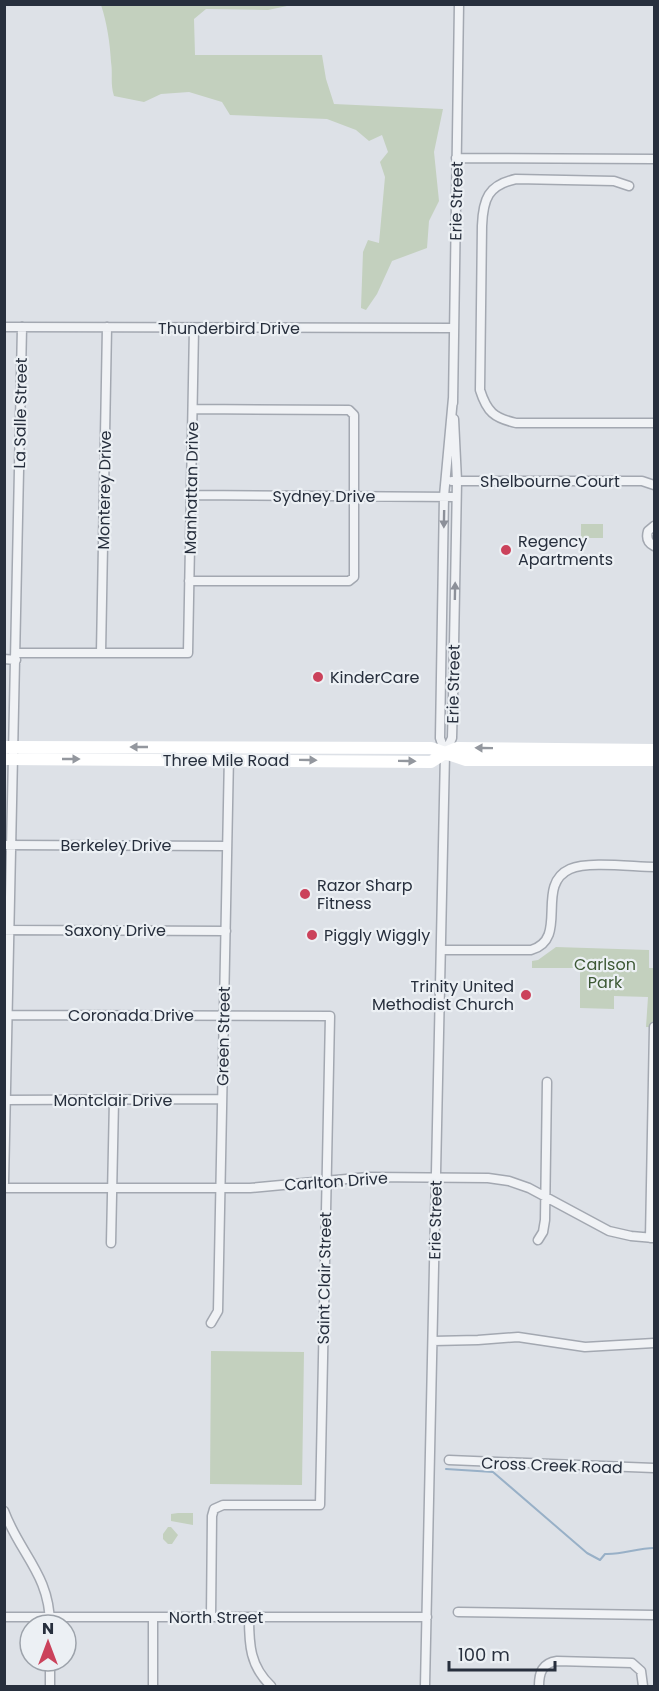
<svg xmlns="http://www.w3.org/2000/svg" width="659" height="1691" font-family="Poppins,sans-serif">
	<rect width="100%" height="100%" fill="#dde1e7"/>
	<path fill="#c3d0be" d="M 101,5 L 285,5 L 287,6 L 268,10 L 206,9 L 194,19 L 195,55 L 322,55 L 326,79 L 334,104 L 443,109 L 434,152 L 439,201 L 429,221 L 427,248 L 392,261 L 377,294 L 366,310 L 361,308 L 363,252 L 368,240 L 379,243 L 385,177 L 380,162 L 388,152 L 382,135 L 369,141 L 356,130 L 327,119 L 230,115 L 222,102 L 189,92 L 161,94 L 144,102 L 114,96 C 110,84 113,74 111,62 C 110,43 107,23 101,5 Z
		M 581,524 L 603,524 L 603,538 L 581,538 Z
		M 556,947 L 649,950 L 649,968 L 654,968 L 654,1027 L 646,1027 L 648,997 L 614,996 L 614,1009 L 580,1008 L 580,968 L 532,968 L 532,961 L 538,960 Z
		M 211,1351 L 304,1352 L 302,1485 L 210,1484 Z
		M 178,1513 L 193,1513 L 193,1525 L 171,1521 L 171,1514 Z
		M 168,1527 L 171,1527 L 178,1535 L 172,1544 L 168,1544 L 163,1539 L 163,1534 Z"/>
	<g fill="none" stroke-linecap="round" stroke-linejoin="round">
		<path stroke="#98b0c7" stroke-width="2" d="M 446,1469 L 493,1472 L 587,1553 L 600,1560 L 605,1554 C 622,1555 637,1548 654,1548"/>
		<g stroke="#a3a8b1" stroke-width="11">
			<path id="street" d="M 456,158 L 654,159
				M 629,186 L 614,181 L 516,179 C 488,185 483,199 482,226 L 480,390 C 487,412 494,418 516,423 L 654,423
				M 4,327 L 453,328
				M 453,403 L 459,4
				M 452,481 L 642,481 L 654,485
				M 191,495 L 456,497
				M 654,526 L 648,531 C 646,538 648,543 654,546
				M 189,581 L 349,581 L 354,577 L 354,415 L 349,410 L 193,409
				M 16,653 L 188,653 L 194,328
				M 101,653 L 107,327
				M 4,659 L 16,660
				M 445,753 L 452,738 L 453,700 L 457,481 L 454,419
				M 4,845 L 227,846
				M 4,930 L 226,931
				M 441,950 L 531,950 C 570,939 534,885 570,869 C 588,861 634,867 654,867
				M 4,1015 L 330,1016 L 320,1505 L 223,1505 L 214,1509 L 212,1516 L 211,1617
				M 4,1100 L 222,1099
				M 4,1183 L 22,327
				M 4,1188 L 250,1188 L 368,1177 L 488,1178 L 509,1181 L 529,1188 L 609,1231 L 631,1236 L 654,1238
				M 650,1238 L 654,1027
				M 538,1240 L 543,1232 L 545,1220 L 547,1082
				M 111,1243 L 114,1100
				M 211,1323 L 218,1311 L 229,755
				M 433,1341 L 478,1340 L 518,1337 L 585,1347 L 654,1343
				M 449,1460 L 654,1468
				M 4,1511 C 20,1554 50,1575 50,1625
				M 458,1612 L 654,1615
				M 4,1617 L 427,1617
				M 153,1617 L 153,1686
				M 249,1617 C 249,1645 250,1666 271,1686
				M 50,1661 L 50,1686
				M 425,1686 L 445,753 L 440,738 L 444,496 L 453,398
				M 539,1686 C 539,1673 542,1663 557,1661 L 632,1663 L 641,1671 L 643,1686"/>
		</g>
		<use href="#street" stroke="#f0f2f5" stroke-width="8"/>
		<path stroke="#fff" stroke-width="12" d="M 4,747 L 431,748 L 445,753
			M 654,750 L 457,748 L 445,753 L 466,760 L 654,760
			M 4,759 L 431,762 L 445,753"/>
	</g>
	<defs><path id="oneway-solid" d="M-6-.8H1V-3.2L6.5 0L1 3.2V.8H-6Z" transform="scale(1.5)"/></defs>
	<g fill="#8c9099">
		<use href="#oneway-solid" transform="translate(444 519) rotate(91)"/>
		<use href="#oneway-solid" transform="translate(455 591) rotate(-89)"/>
	</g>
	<g fill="#93979e">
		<use href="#oneway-solid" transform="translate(139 747) rotate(-180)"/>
		<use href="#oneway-solid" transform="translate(484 748) rotate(-179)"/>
		<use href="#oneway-solid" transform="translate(71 759)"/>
		<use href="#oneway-solid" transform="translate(308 760) rotate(1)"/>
		<use href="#oneway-solid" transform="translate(407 761) rotate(1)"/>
	</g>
	<g fill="#cb425b" stroke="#ecf0f4" stroke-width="2">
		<circle cx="506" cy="550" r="6"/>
		<circle cx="318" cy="677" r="6"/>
		<circle cx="305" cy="894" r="6"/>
		<circle cx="312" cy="935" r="6"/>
		<circle cx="526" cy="995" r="6"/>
	</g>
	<g text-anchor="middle" stroke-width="4.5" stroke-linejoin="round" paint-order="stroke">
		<g font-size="16" fill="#272f3d" stroke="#ecf0f4">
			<text transform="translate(456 201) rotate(-89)" y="6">Erie Street</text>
			<text x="229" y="334">Thunderbird Drive</text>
			<text transform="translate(20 413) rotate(-89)" y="6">La Salle Street</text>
			<text x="550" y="487">Shelbourne Court</text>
			<text transform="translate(191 488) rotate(-89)" y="6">Manhattan Drive</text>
			<text transform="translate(104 490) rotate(-89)" y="6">Monterey Drive</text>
			<text x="324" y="502">Sydney Drive</text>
			<text transform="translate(453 684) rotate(-89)" y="6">Erie Street</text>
			<text x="226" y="766">Three Mile Road</text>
			<text x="116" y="851">Berkeley Drive</text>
			<text x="115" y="936">Saxony Drive</text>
			<text x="131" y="1021">Coronada Drive</text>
			<text transform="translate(223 1036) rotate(-89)" y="6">Green Street</text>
			<text x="113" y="1106">Montclair Drive</text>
			<text transform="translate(336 1181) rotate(-4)" y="6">Carlton Drive</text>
			<text transform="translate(435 1220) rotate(-89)" y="6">Erie Street</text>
			<text transform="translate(324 1278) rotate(-89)" y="6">Saint Clair Street</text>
			<text transform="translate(552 1465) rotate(2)" y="6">Cross Creek Road</text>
			<text x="216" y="1623">North Street</text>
		</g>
		<g font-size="16" fill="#272f3d" stroke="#ecf0f4" text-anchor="start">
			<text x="518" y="547">Regency<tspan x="518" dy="18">Apartments</tspan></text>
			<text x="330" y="683">KinderCare</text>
			<text x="317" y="891">Razor Sharp<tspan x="317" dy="18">Fitness</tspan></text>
			<text x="324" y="941">Piggly Wiggly</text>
			<text x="514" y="992" text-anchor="end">Trinity United<tspan x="514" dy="18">Methodist Church</tspan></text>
		</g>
		<g font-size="16" fill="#3c5834" stroke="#ecf0f4">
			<text x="605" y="970">Carlson<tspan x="605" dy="18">Park</tspan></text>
		</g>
	</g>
	<rect width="659" height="1691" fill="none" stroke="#272f3d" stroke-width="12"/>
	<g transform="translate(48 1643)"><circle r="28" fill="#ecf0f4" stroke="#9da3ab" stroke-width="1.5"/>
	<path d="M0-4.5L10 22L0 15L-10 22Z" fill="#cb425b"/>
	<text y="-9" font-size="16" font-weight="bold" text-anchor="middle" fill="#272f3d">N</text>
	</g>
	<path d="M449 1661v9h106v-9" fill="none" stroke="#272f3d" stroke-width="3"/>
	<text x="458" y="1661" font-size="18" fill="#272f3d" stroke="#ecf0f4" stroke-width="4.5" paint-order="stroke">100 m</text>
</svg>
